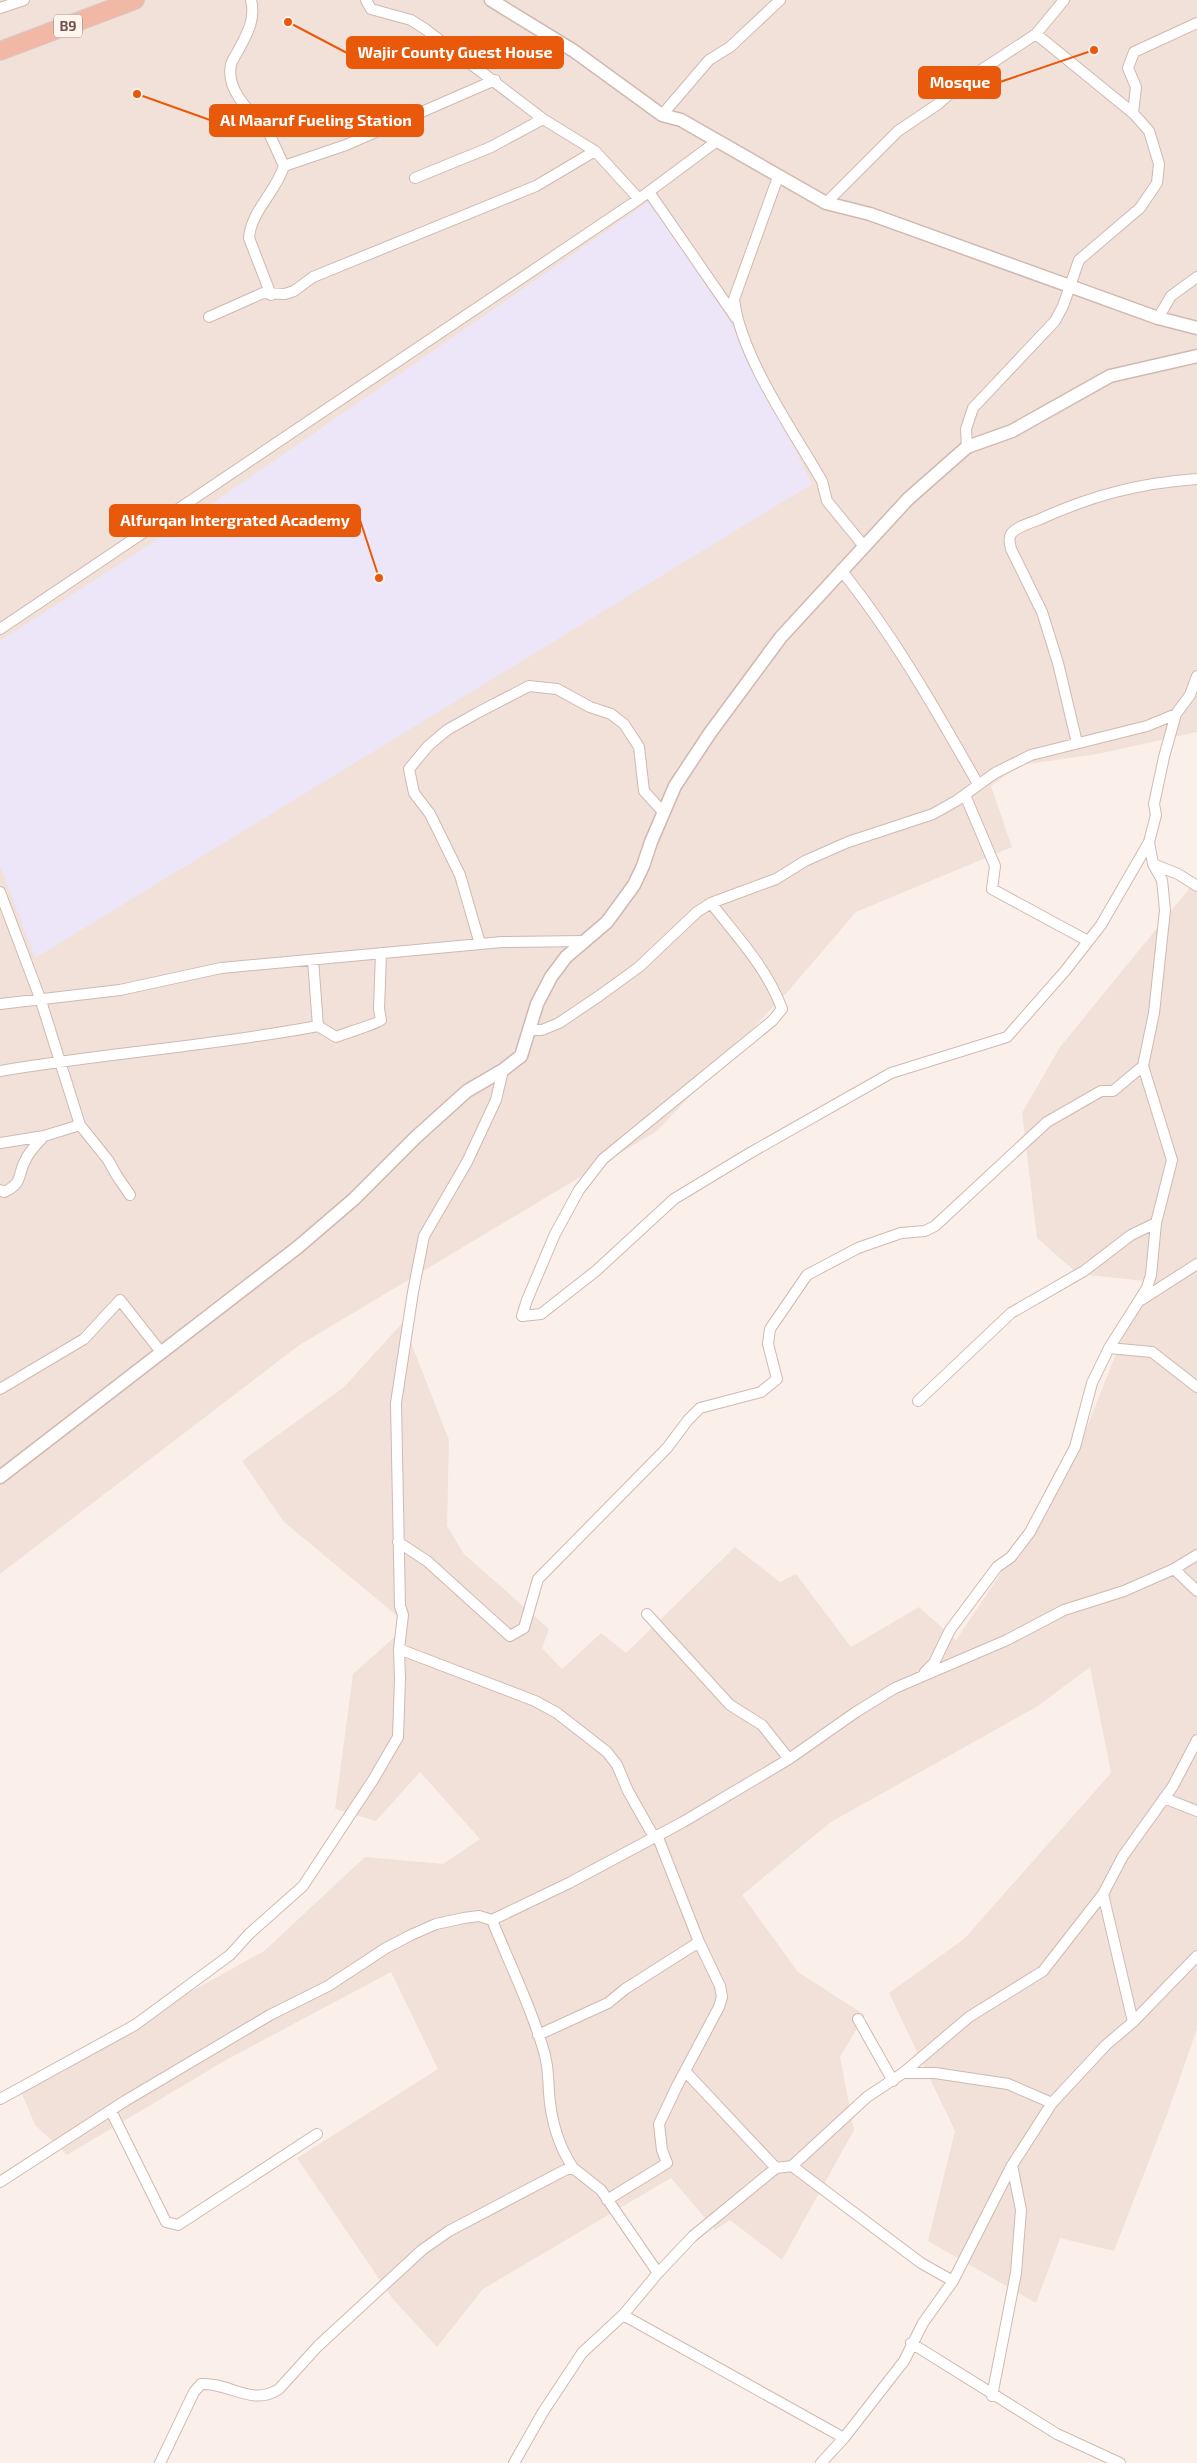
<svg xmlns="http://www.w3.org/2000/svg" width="1197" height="2463" font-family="'Exo 2',sans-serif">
	<rect width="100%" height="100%" fill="#fbf0e9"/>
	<path fill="#f2e1d8" d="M 0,0 L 1197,0 L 1197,732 L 1098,754 L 1021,765 L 991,786 L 1012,847 L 856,912 L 791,988 L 657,1131 L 298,1346 L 0,1574 Z
		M 1197,879 L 1197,2029 L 1168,2112 L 1114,2251 L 1060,2238 L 1036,2303 L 928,2241 L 955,2131 L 889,1993 L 964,1939 L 1111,1773 L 1090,1667 L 1038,1706 L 831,1822 L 742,1895 L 798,1972 L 865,2015 L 840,2057 L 854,2130 L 782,2260 L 730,2220 L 715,2230 L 671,2178 L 483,2289 L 437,2347 L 392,2298 L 297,2158 L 438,2069 L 391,1972 L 226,2060 L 67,2155 L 35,2125 L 19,2087 L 264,1951 L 365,1857 L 443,1864 L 480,1839 L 420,1772 L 376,1821 L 335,1809 L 353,1674 L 408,1625 L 284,1522 L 242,1461 L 344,1387 L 403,1322 L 449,1440 L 447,1526 L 464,1554 L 549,1629 L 542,1648 L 562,1669 L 601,1633 L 626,1653 L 735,1547 L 780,1582 L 796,1574 L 851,1647 L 919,1607 L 956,1640 L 1069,1472 L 1145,1281 L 1078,1274 L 1037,1238 L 1022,1113 L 1060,1047 Z"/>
	<path fill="#ede6f8" d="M 650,201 L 737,332 L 812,484 L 35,958 L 0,866 L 0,641 L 197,514 Z"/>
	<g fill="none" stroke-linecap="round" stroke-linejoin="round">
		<g stroke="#cfb9b2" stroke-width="12">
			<path id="minor" d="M 251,0 C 256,19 247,34 238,51 C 236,55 232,60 231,65 C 226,86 246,112 264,122 L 284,166 C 276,192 251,211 249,238 L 271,295
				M 366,0 L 371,9 L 411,20 L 425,29 L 543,119 L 595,151 L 639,199
				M 0,8 L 24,0
				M 1133,113 L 1136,87 L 1128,68 L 1134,52 L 1197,23
				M 662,115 L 709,60 L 730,47 L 780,0
				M 284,166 L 346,145 L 495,80
				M 778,177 L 734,299 C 740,355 793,431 822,481 L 827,501 L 863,545
				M 415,178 L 491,147 L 543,119
				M 649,192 L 736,318
				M 826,203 L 898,131 L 938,104 L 966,80 L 1036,34 L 1064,0
				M 209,317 L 263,293 L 285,294 L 294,291 L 313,277 L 536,186 L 595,151
				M 1158,318 L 1171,296 L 1197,277
				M 967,447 L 966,429 L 973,408 L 1055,321 L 1063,306 L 1079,260 L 1140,208 L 1157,183 L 1159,164 L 1149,131 L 1133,113 L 1036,34
				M 841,570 C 894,636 936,710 978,784
				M 0,629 L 639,199 L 717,141
				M 1077,743 L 1058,663 L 1042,612 L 1011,549 C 1010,544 1008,539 1011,534 C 1016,527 1030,523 1038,520 C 1090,496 1139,483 1197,479
				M 965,795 L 995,866 L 992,889 L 1088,941
				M 1153,864 L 1178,874 L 1197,886
				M 0,892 L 40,998 L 80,1125 L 108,1160 L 117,1176 L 130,1195
				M 711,903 C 738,938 767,968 782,1009 L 772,1021 L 603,1159 L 579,1190 L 555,1234 L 527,1300 L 522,1316 L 541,1314 L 597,1270 L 674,1199 L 750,1153 L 891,1073 L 1007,1037 L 1065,971 L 1101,925 L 1149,842
				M 480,944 L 460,875 L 430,814 L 414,793 L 409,769 L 428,746 L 447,730 L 477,713 L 529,686 L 557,689 L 590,707 L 611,714 L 624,724 L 639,747 L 644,791 L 663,812
				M 313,960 L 318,1026
				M 0,1004 L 120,990 L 221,968 L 502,942 L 585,941
				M 528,1030 L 542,1030 L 559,1023 L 599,996 L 639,967 L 697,912 L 711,903 L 776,879 L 805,861 L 848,842 L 933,814 L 956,801 L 995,773 L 1031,755 L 1147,726 L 1176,714 L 1190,695 L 1197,676
				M 0,1071 C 105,1053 212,1046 318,1026 L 336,1037 C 343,1034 379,1023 381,1020 L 379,1009 L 381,953
				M 0,1143 L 44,1136 L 80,1125
				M 0,1190 L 4,1192 C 24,1183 17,1174 26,1159 C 30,1150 38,1143 44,1136
				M 1141,1300 L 1197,1264
				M 1109,1348 L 1152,1352 L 1197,1387
				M 0,1389 L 84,1339 L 120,1300 L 161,1352
				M 918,1401 L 1011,1313 L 1084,1271 L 1131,1235 L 1156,1223
				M 398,1542 L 427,1561 L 510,1636 L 524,1628 L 538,1579 L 667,1448 L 688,1420 L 700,1408 L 761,1392 L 777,1379 L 768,1344 L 770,1329 L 807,1275 L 858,1248 L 901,1233 L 925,1231 L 935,1226 L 1047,1122 L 1101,1091 L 1113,1091 L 1143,1066
				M 1174,1569 L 1197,1591
				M 647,1614 L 730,1705 L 762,1725 L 789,1759
				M 399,1649 L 535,1701 L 557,1713 L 607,1752 L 617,1765 L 628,1791 L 654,1837
				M 925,1672 L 934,1663 L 950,1630 L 997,1567 L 1011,1557 L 1030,1532 L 1075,1447 L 1092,1383 L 1109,1348 L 1147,1288 L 1151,1275 L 1156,1223 L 1172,1160 L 1143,1066 L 1154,1013 L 1165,910 L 1162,880 L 1153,864 L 1149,842 L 1156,815 L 1154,804 L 1164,757 L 1176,714
				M 1164,1798 L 1197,1811
				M 1103,1894 L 1133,2022
				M 492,1920 C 510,1965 532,2009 545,2055 C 549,2072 548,2077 549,2093 C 551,2121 558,2145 573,2168
				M 858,2019 L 893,2081
				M 538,2035 L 608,2003 L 625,1989 L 699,1942
				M 685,2071 L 776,2168
				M 903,2073 L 935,2073 L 1008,2084 L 1052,2103
				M 0,2099 L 135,2025 L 230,1955 L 249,1934 L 303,1886 L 373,1780 L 398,1737 L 400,1679 L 399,1649 L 403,1615 L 400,1606 L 396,1403 L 413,1292 L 424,1236 L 467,1162 L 496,1100 L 503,1070
				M 111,2111 L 166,2222 L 178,2225 L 317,2134
				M 792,2166 L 921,2263 L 953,2281
				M 0,2182 L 125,2101 L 270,2015 L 328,1986 L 386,1948 L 411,1935 L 436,1924 L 464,1918 L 479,1916 L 492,1920 L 569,1883 L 683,1822 L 789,1759 L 856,1712 L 895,1688 L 1007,1640 L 1064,1610 L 1124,1591 L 1174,1569 L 1197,1555
				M 607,2200 L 667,2163 L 662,2150 L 659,2124 L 677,2086 L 719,2007 L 722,1997 L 720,1986 L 699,1942 L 657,1835
				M 623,2315 L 844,2438
				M 911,2343 L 1057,2434 L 1120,2463
				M 992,2396 L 1016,2273 L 1021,2210 L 1012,2165
				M 160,2463 L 194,2392 L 201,2384 C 229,2382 252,2407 279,2389 L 318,2346 L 422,2250 L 449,2231 L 565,2170 L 573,2168 L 601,2190 L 658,2273
				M 514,2463 L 543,2412 L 582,2353 L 623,2315 L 658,2273 L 693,2236 L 776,2168 L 792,2166 L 867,2097 L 903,2073 L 969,2017 L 1043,1971 L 1103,1894 L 1123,1856 L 1173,1786 L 1197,1740
				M 821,2463 L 844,2438 L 904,2361 L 923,2323 L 953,2281 L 1011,2167 L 1052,2103 L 1106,2045 L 1133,2022 L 1197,1956"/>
		</g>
		<g stroke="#cfb9b2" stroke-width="15">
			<path id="tertiary" d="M 491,0 L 574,51 L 662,115 L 681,120 L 826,203 L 870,214 L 1158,318 L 1197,328
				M 0,1477 L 298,1247 L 354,1199 L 416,1137 L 467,1091 L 503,1070 L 521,1056 L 537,1004 L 551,977 L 566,957 L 607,922 L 634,885 L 643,866 L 651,842 L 675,786 L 710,733 L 781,637 L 908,499 L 967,447 L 1012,431 L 1110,376 L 1197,356"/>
		</g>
		<g stroke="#d5ccca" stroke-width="20">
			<path id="trunk" d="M 0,51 L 135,0"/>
		</g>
		<use href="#minor" stroke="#fff" stroke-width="10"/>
		<use href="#tertiary" stroke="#fff" stroke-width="12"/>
		<use href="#trunk" stroke="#f2b8a6" stroke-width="18"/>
	</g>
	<g text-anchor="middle" stroke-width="4.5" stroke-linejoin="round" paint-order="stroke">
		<rect fill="#fef5ef" stroke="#9d847e" stroke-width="1" x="54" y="14.5" width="28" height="23" rx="4"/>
		<g font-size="14" font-weight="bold" fill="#74544e">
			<text x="68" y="31">B9</text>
		</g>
	</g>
	<path fill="none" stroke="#e8590c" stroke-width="2" d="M288 22L347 53M1094 50L1000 82M137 94L210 120M379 578L360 520"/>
	<g fill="#e8590c" stroke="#fef5ef" stroke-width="2">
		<circle cx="288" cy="22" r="5"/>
		<circle cx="1094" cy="50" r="5"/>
		<circle cx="137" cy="94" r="5"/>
		<circle cx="379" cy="578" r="5"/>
	</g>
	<g fill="#e8590c" stroke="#e8590c" stroke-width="2">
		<rect x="347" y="37" width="216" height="31" rx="5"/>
		<rect x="919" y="67" width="81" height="31" rx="5"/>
		<rect x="210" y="105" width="213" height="31" rx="5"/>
		<rect x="110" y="505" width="250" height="31" rx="5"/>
	</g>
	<g font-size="16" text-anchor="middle" font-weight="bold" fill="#fff">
		<text x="455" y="58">Wajir County Guest House</text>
		<text x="960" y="88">Mosque</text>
		<text x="316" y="126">Al Maaruf Fueling Station</text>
		<text x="235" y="526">Alfurqan Intergrated Academy</text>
	</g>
</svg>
